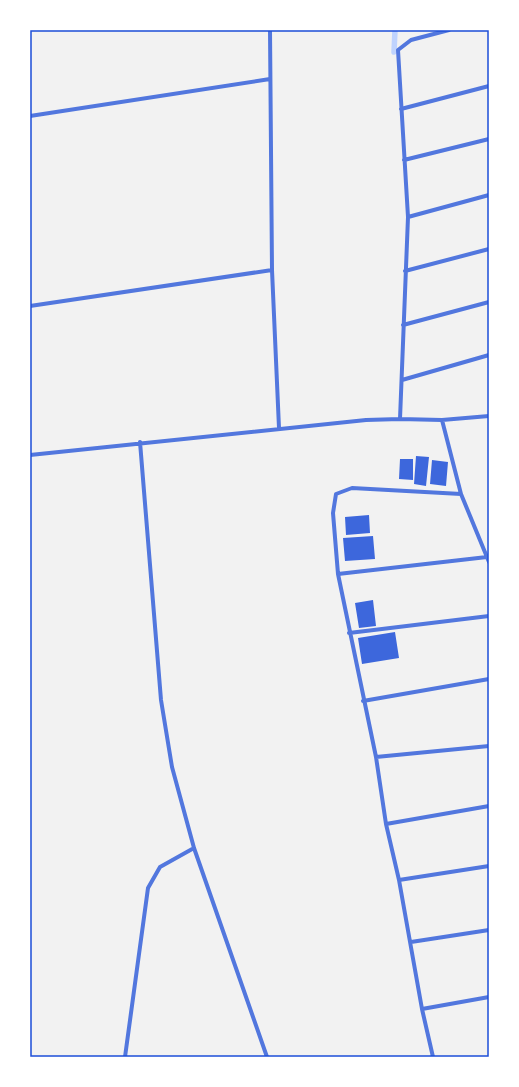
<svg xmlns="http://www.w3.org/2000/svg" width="519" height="1087" font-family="Rubik,sans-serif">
	<rect width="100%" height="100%" fill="#f2f2f2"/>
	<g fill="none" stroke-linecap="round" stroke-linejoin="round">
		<path stroke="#bfd3fe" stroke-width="5.5" d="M 394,52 L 395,30"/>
	</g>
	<path fill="#3d67dc" d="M 416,456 L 429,457 L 426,486 L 414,484 Z
		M 400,459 L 413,459 L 413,480 L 399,479 Z
		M 432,460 L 448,462 L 446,486 L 430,484 Z
		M 369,515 L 370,533 L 346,535 L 345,517 Z
		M 373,536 L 375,559 L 345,561 L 343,538 Z
		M 373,600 L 376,626 L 359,628 L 355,603 Z
		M 395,632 L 399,658 L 362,664 L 358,638 Z"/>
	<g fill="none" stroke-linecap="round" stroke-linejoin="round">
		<path stroke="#5277de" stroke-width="4" d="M 270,30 L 272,270 L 279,428
			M 401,109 L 489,86
			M 30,116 L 270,79
			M 404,160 L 489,139
			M 408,217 L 489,195
			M 405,271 L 489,249
			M 30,306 L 272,270
			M 403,325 L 489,302
			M 402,380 L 489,355
			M 400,419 L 408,217 L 398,50 L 411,40 L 449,30
			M 442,420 L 461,494 L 489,562
			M 140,442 L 161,700 L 172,767 L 194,848 L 267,1057
			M 30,455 L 366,420 L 400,419 L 442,420 L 489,416
			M 338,574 L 487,557
			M 349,633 L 489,616
			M 363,701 L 489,679
			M 376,757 L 489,746
			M 386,824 L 489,806
			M 399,880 L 489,866
			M 411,942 L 489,930
			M 422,1009 L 489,997
			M 125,1057 L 148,888 L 160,867 L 194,848
			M 433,1057 L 422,1009 L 399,880 L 386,824 L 376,757 L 338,574 L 333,513 L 336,494 L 352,488 L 461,494"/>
	</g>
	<rect width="519" height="1087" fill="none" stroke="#ffffff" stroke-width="62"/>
	<rect x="31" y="31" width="457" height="1025" fill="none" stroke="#1d4ed8" stroke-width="1.5"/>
</svg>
